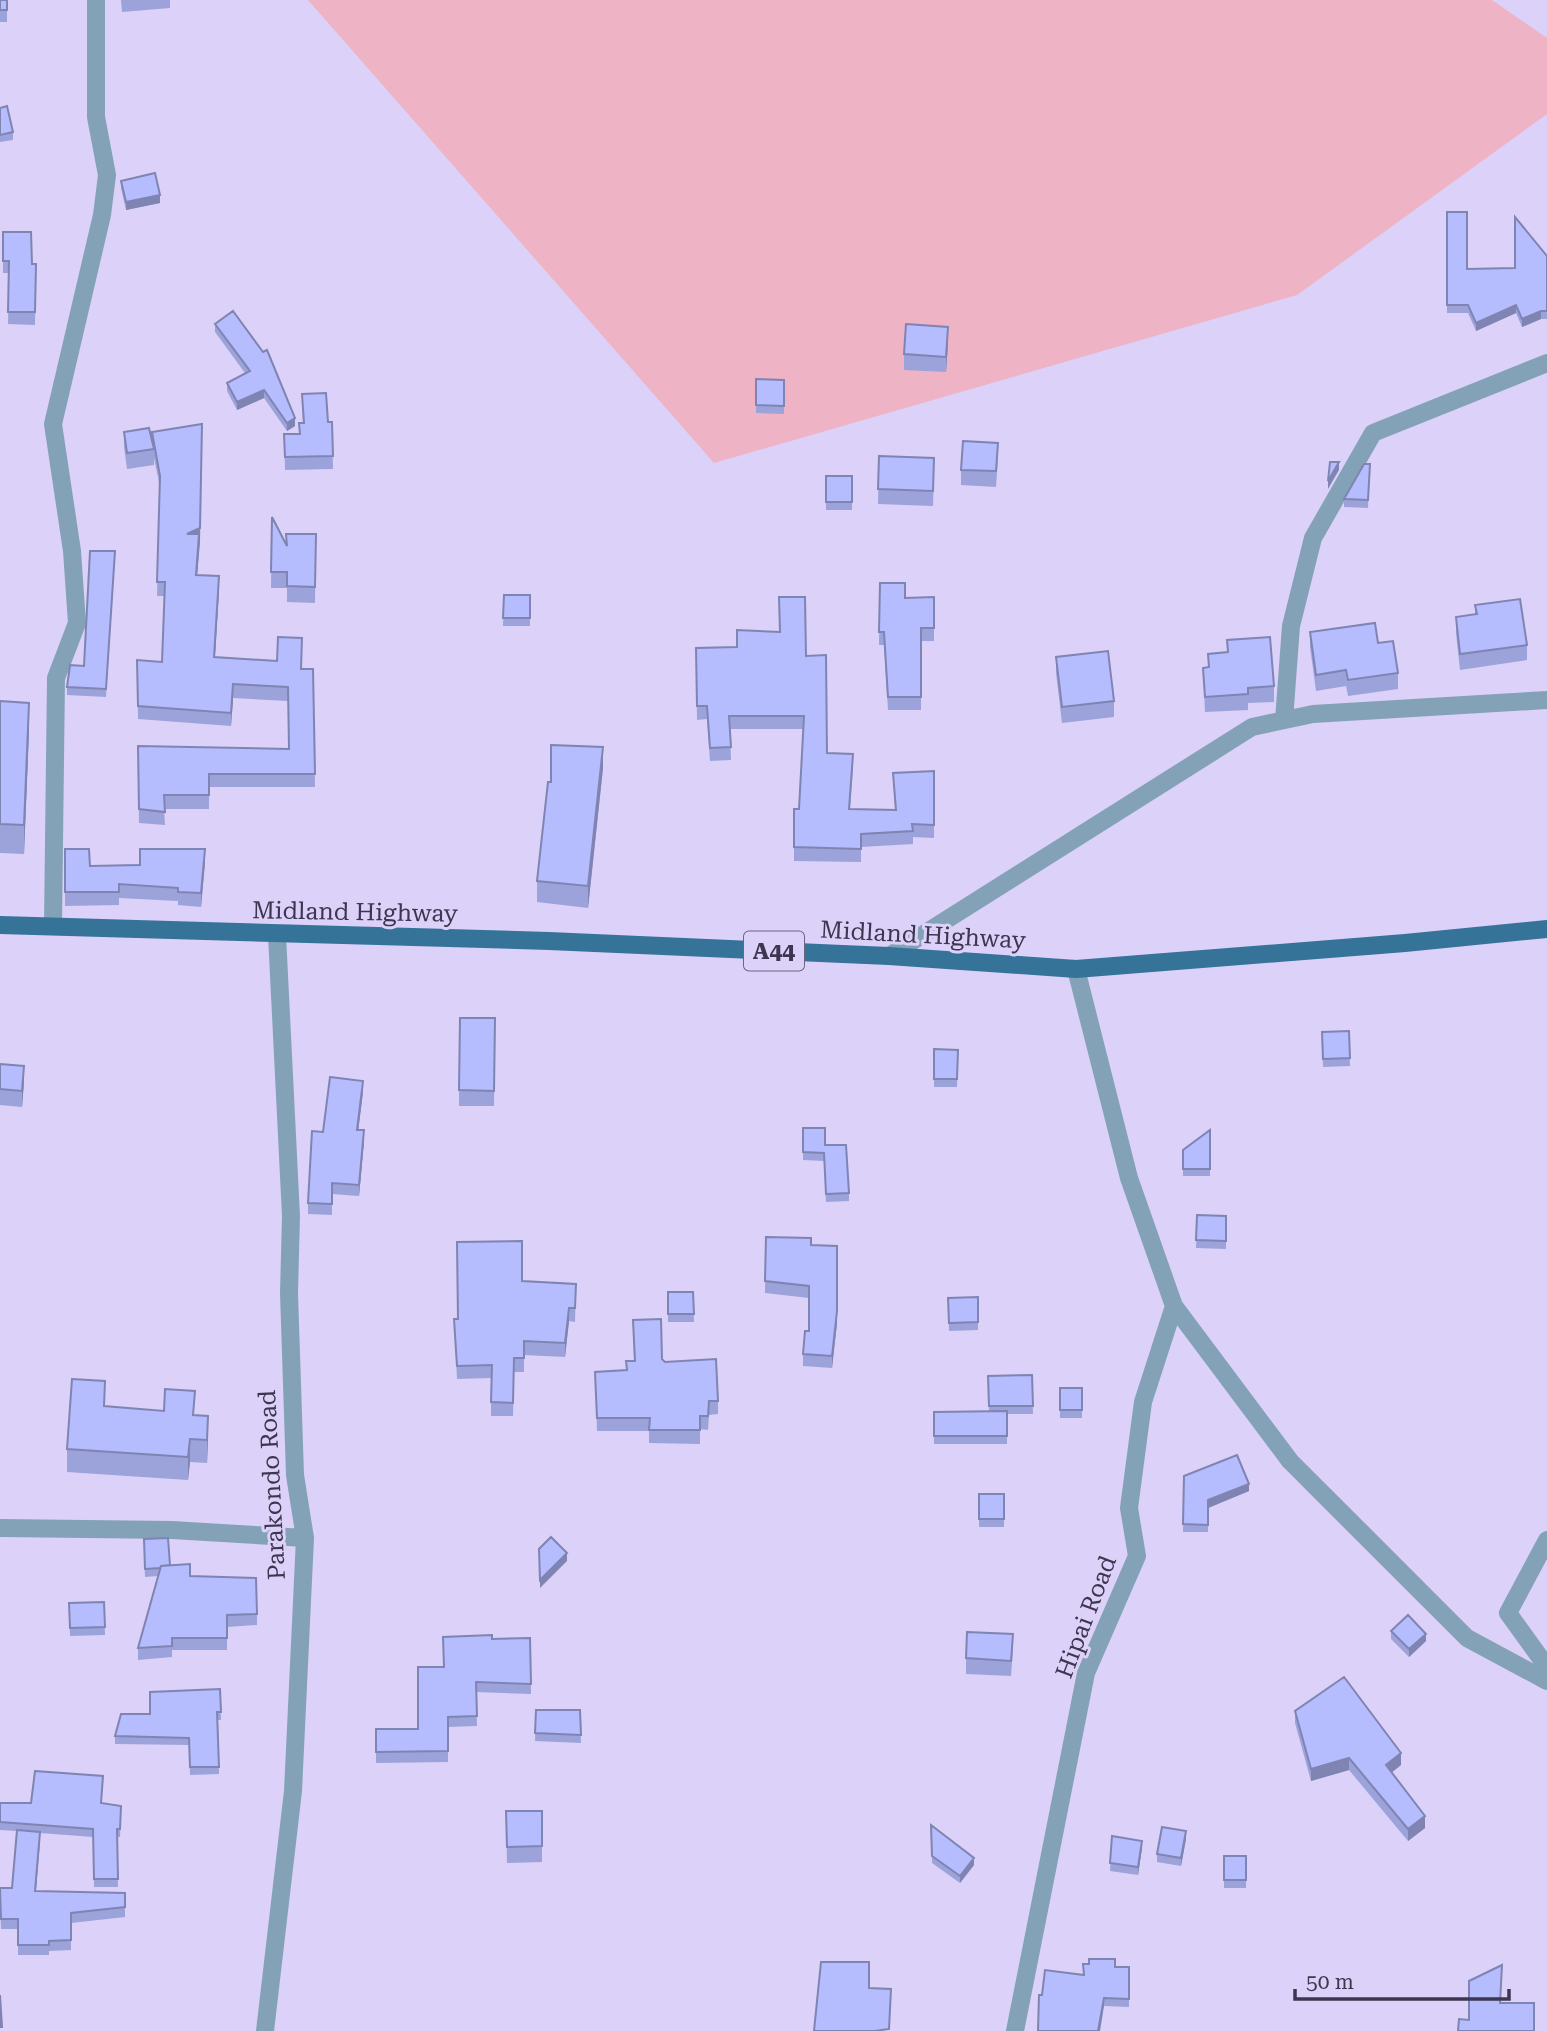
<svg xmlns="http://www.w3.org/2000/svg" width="1547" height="2031" font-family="'Roboto Serif',serif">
	<rect width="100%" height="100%" fill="#dcd1f8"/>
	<path fill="#eeb3c5" d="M 308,0 L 1492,0 L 1547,38 L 1547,114 L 1297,295 L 714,463 Z"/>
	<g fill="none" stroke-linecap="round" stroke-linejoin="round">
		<path stroke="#84a2b7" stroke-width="18" d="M 1284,720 L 1291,626 L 1313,538 L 1373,433 L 1547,363
			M 53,925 L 56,678 L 77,623 L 72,551 L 53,424 L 102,215 L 107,175 L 96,117 L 96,0
			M 889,956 L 1252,727 L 1313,714 L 1547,700
			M 1076,969 L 1129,1178 L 1174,1306 L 1290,1461 L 1467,1638 L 1547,1681
			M 0,1528 L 172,1530 L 305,1538
			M 1547,1540 L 1508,1613 L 1547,1667
			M 265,2031 L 293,1791 L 305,1538 L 295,1475 L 289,1293 L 291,1216 L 277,935
			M 1015,2031 L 1086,1673 L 1137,1556 L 1129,1508 L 1143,1402 L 1174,1306"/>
		<path stroke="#367399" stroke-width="18" d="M 0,925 L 549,941 L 889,956 L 1076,969 L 1405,943 L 1547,929"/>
	</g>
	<path fill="#9ca3da" d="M 0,0 L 7,0 L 7,22 L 0,22 Z
		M 121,0 L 170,0 L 170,8 L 122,12 Z
		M 0,108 L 13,132 L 13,140 L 0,142 Z
		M 121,181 L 160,203 L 126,210 L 121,188 Z
		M 1447,212 L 1467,269 L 1515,268 L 1547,256 L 1547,319 L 1541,319 L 1522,327 L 1516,313 L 1476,331 L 1468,313 L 1447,313 Z
		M 3,232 L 32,264 L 36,264 L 35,325 L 8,324 L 9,273 L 3,273 Z
		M 215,324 L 295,426 L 287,431 L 264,398 L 237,410 L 227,391 L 227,383 L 245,373 L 215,332 Z
		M 948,343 L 946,372 L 904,370 L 904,354 Z
		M 756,379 L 784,380 L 784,414 L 756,413 Z
		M 302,394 L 328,422 L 332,422 L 333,469 L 285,470 L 284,434 L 299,434 L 303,423 Z
		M 124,432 L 152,439 L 152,432 L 200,541 L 197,575 L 219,590 L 215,657 L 302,669 L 313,669 L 315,787 L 209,787 L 209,809 L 164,809 L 165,825 L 139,823 L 138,746 L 289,749 L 288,701 L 233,698 L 231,726 L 138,719 L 137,660 L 162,662 L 165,596 L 157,596 L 160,487 L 154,458 L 154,465 L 127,469 L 124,447 Z
		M 879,456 L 934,473 L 933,506 L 878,504 Z
		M 998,458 L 996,487 L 961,485 L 961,470 Z
		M 1370,464 L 1368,508 L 1344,507 L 1344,499 Z
		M 826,476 L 852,476 L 852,510 L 826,510 Z
		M 272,517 L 286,545 L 316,534 L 315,603 L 287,602 L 287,588 L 271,588 Z
		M 115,551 L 106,697 L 67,695 L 67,687 L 84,666 Z
		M 880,583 L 905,598 L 934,597 L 934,641 L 921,641 L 921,710 L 888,710 L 884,645 L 879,645 Z
		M 504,595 L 530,595 L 530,626 L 503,626 Z
		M 1475,605 L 1527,645 L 1527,660 L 1460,670 L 1456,633 L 1456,617 L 1475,614 Z
		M 1310,632 L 1378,643 L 1398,673 L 1398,689 L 1348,696 L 1346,686 L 1316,691 L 1310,647 Z
		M 1227,640 L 1274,686 L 1274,702 L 1248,703 L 1248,710 L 1205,712 L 1203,668 L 1208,667 L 1208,654 L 1227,652 Z
		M 696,648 L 806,656 L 827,753 L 853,768 L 850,810 L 895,810 L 893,773 L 934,771 L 934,838 L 913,837 L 913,844 L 861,847 L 861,862 L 794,861 L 794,809 L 799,809 L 803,729 L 730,729 L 731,760 L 710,761 L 707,719 L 697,720 Z
		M 1056,657 L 1114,701 L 1114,717 L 1062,723 L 1056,673 Z
		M 0,701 L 29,731 L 24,854 L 0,853 Z
		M 603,768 L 588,908 L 537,902 L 537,881 L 551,782 Z
		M 65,849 L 90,866 L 205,862 L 201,907 L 178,905 L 178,901 L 119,898 L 119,905 L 65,906 Z
		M 495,1018 L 494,1106 L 459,1106 L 459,1090 Z
		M 1349,1031 L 1350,1066 L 1323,1067 L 1322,1032 Z
		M 934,1049 L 958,1050 L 957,1087 L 934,1087 Z
		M 0,1064 L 24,1082 L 22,1107 L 0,1105 Z
		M 363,1092 L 358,1130 L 364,1141 L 359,1196 L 332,1194 L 332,1215 L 308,1214 L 308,1203 L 323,1132 Z
		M 803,1128 L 825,1145 L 849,1193 L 849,1201 L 826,1202 L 824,1161 L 803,1160 Z
		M 1210,1137 L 1210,1176 L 1183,1176 L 1183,1150 Z
		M 1197,1215 L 1226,1216 L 1226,1249 L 1196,1248 Z
		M 766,1237 L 811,1245 L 837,1323 L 832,1368 L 803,1366 L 803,1354 L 809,1331 L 809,1298 L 765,1293 Z
		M 522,1281 L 576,1284 L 575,1322 L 569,1321 L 565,1357 L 524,1355 L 524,1372 L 514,1372 L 513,1416 L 491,1416 L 491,1378 L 457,1379 L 454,1319 L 458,1319 Z
		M 668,1292 L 693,1292 L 694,1322 L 668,1322 Z
		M 978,1297 L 978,1330 L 949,1331 L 948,1298 Z
		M 633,1320 L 662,1359 L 718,1401 L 718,1414 L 709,1415 L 708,1430 L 700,1429 L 700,1444 L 649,1443 L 649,1431 L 597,1431 L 595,1372 L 626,1370 L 626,1361 L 634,1361 Z
		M 1032,1375 L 1033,1414 L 1007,1414 L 1007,1444 L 934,1444 L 934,1412 L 989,1411 L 988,1376 Z
		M 1060,1388 L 1082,1388 L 1082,1418 L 1060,1418 Z
		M 105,1407 L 195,1415 L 208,1439 L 207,1463 L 190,1462 L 188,1480 L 67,1472 L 67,1449 Z
		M 1184,1476 L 1249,1491 L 1208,1508 L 1208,1532 L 1183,1532 Z
		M 979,1494 L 1004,1494 L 1004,1527 L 979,1527 Z
		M 144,1539 L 170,1565 L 190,1576 L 257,1614 L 257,1625 L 227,1627 L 227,1650 L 172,1650 L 172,1657 L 138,1660 L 138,1648 L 158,1576 L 145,1577 Z
		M 104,1602 L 105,1635 L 70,1636 L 69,1603 Z
		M 1391,1631 L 1426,1641 L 1409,1657 L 1391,1639 Z
		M 530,1638 L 531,1694 L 476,1692 L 477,1726 L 448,1727 L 448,1762 L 376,1763 L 376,1729 L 418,1729 L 444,1667 L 492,1639 Z
		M 1013,1650 L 1011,1676 L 966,1674 L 966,1658 Z
		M 220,1689 L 221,1720 L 218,1720 L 219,1774 L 190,1775 L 189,1745 L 115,1744 L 115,1736 L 150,1714 Z
		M 536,1710 L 580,1710 L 581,1743 L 535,1741 Z
		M 1295,1711 L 1401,1765 L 1392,1772 L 1425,1828 L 1408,1841 L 1349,1770 L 1311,1781 L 1295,1723 Z
		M 0,1803 L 102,1803 L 121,1814 L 120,1837 L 117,1837 L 118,1887 L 94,1887 L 93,1837 L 40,1833 L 36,1891 L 125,1893 L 125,1917 L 71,1923 L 71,1950 L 49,1951 L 49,1955 L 18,1955 L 18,1929 L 1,1929 L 0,1898 L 12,1888 L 17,1831 L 0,1830 Z
		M 506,1811 L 542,1811 L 542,1862 L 507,1863 Z
		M 931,1825 L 974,1865 L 960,1883 L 932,1863 Z
		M 1112,1836 L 1142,1848 L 1138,1875 L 1110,1871 Z
		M 1186,1839 L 1181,1866 L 1157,1862 L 1157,1854 Z
		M 1224,1856 L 1246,1856 L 1246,1888 L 1224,1888 Z
		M 1083,1964 L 1129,1967 L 1129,2007 L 1104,2006 L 1042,1995 L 1083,1975 Z"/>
	<path fill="#7f84b2" d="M 160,195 L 160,203 L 126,210 L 126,202 Z
		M 1516,305 L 1516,313 L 1476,331 L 1476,323 Z
		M 1541,311 L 1541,319 L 1522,327 L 1522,319 Z
		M 948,327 L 948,343 L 946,372 L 946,357 Z
		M 264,390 L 264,398 L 237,410 L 237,402 Z
		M 295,418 L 295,426 L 287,431 L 287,423 Z
		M 202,424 L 200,541 L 196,589 L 187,547 Z
		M 1339,462 L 1339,470 L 1328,489 L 1328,481 Z
		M 219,576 L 219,590 L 214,671 L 214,657 Z
		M 233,684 L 233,698 L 231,726 L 231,713 Z
		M 29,703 L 29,731 L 24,854 L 24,825 Z
		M 603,747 L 603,768 L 588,908 L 588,886 Z
		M 205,849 L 205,862 L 201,907 L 201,893 Z
		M 24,1066 L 24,1082 L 22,1107 L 22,1091 Z
		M 363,1081 L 363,1092 L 357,1141 L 357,1130 Z
		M 364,1130 L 364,1141 L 359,1196 L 359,1185 Z
		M 569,1308 L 569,1321 L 565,1357 L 565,1343 Z
		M 837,1311 L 837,1323 L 832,1368 L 832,1356 Z
		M 208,1416 L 208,1439 L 207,1463 L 207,1440 Z
		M 190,1439 L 190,1462 L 188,1480 L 188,1457 Z
		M 1249,1484 L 1249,1491 L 1208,1508 L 1208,1532 L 1208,1500 Z
		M 567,1553 L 567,1561 L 540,1588 L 540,1580 Z
		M 1426,1634 L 1426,1641 L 1409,1657 L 1409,1649 Z
		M 1401,1753 L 1401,1765 L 1386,1777 L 1386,1765 Z
		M 1349,1758 L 1349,1770 L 1311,1781 L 1311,1769 Z
		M 1425,1816 L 1425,1828 L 1408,1841 L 1408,1829 Z
		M 1186,1831 L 1186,1839 L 1181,1866 L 1181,1858 Z
		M 40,1832 L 40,1842 L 35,1901 L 35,1891 Z
		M 1142,1841 L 1142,1848 L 1138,1875 L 1138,1867 Z
		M 974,1858 L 974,1865 L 960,1883 L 960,1876 Z
		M 1104,1998 L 1104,2006 L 1100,2031 L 1098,2031 Z"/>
	<path fill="#b5bdfe" stroke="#7f84b2" stroke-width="2" d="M 0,0 L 7,0 L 7,10 L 0,10 Z
		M 7,106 L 13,132 L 0,135 L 0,108 Z
		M 155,173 L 160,195 L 126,202 L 121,181 Z
		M 1447,212 L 1467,212 L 1467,269 L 1515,268 L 1515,217 L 1547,256 L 1547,311 L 1541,311 L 1522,319 L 1516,305 L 1476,323 L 1468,305 L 1447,305 Z
		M 3,232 L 31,232 L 32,264 L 36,264 L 35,312 L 8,312 L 9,261 L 3,261 Z
		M 233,311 L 263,352 L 267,350 L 295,418 L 287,423 L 264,390 L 237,402 L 227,383 L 250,371 L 215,324 Z
		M 906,324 L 948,327 L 946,357 L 904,354 Z
		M 756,379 L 784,380 L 784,406 L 756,405 Z
		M 326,393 L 328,422 L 332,422 L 333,456 L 285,457 L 284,434 L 300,434 L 299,423 L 304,423 L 302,394 Z
		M 202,424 L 200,528 L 187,534 L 199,534 L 196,575 L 219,576 L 214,657 L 277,661 L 278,637 L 302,638 L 301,669 L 313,669 L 315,774 L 209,774 L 209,795 L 164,795 L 165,812 L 139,809 L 138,746 L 289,749 L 288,687 L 233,684 L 231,713 L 138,706 L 137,660 L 162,662 L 165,582 L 157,582 L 160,476 L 152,432 Z
		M 149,428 L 154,449 L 127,453 L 124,432 Z
		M 963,441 L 998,443 L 996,471 L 961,470 Z
		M 879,456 L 934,458 L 933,491 L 878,489 Z
		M 1330,462 L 1339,462 L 1328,481 Z
		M 1364,464 L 1370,464 L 1368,500 L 1344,499 Z
		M 826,476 L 852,476 L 852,502 L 826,502 Z
		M 272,517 L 287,546 L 286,534 L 316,534 L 315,587 L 287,586 L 287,572 L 271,572 Z
		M 90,551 L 115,551 L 106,689 L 67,687 L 70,665 L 84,666 Z
		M 880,583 L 905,583 L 905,598 L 934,597 L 934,628 L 921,628 L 921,697 L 888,697 L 884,632 L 879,632 Z
		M 504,595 L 530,595 L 530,618 L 503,618 Z
		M 779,597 L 805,597 L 806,656 L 826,655 L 827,753 L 853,754 L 849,809 L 896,810 L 893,773 L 934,771 L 934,825 L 912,824 L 913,831 L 861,834 L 861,849 L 794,847 L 794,809 L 799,809 L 804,716 L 729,716 L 731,747 L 710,748 L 707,706 L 697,706 L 696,648 L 737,647 L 737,630 L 780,632 Z
		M 1520,599 L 1527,645 L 1460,654 L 1456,617 L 1477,614 L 1475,605 Z
		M 1375,623 L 1378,643 L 1393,641 L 1398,673 L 1348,680 L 1346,670 L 1316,675 L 1310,632 Z
		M 1270,637 L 1274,686 L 1248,688 L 1248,694 L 1205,697 L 1203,668 L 1209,667 L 1208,654 L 1228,652 L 1227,640 Z
		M 1108,651 L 1114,701 L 1062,707 L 1056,657 Z
		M 0,701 L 29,703 L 24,825 L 0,824 Z
		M 551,745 L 603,747 L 588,886 L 537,881 L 548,782 L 551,782 Z
		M 65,849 L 89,849 L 90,866 L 140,865 L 140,849 L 205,849 L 201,893 L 178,892 L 178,888 L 119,884 L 119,892 L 65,892 Z
		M 460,1018 L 495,1018 L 494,1091 L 459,1090 Z
		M 1349,1031 L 1350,1058 L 1323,1059 L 1322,1032 Z
		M 934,1049 L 958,1050 L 957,1079 L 934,1079 Z
		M 0,1064 L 24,1066 L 22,1091 L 0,1089 Z
		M 330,1077 L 363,1081 L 357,1130 L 364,1130 L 359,1185 L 332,1183 L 332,1204 L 308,1203 L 312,1131 L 323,1132 Z
		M 803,1128 L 825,1128 L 825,1145 L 846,1145 L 849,1193 L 826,1194 L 824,1153 L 803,1152 Z
		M 1210,1130 L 1210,1169 L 1183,1169 L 1183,1150 Z
		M 1197,1215 L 1226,1216 L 1226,1241 L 1196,1240 Z
		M 766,1237 L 811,1238 L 811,1245 L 837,1246 L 837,1311 L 832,1356 L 803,1354 L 805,1331 L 809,1331 L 809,1286 L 765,1281 Z
		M 522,1241 L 522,1281 L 576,1284 L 575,1308 L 569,1308 L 565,1343 L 524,1341 L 524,1358 L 514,1358 L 513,1403 L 491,1402 L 492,1365 L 457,1366 L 454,1319 L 458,1319 L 457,1242 Z
		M 668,1292 L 693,1292 L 694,1314 L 668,1314 Z
		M 978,1297 L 978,1322 L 949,1323 L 948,1298 Z
		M 661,1319 L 662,1359 L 665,1362 L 716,1359 L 718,1401 L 709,1401 L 708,1416 L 700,1416 L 700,1430 L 649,1430 L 650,1418 L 597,1418 L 595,1372 L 627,1370 L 626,1361 L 635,1361 L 633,1320 Z
		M 1032,1375 L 1033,1406 L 989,1406 L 988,1376 Z
		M 72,1379 L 105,1381 L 104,1406 L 164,1411 L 165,1389 L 195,1391 L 193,1415 L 208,1416 L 207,1440 L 190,1439 L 188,1457 L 67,1449 Z
		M 1060,1388 L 1082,1388 L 1082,1410 L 1060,1410 Z
		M 1007,1411 L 1007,1436 L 934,1436 L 934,1412 Z
		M 1237,1455 L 1249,1484 L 1208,1500 L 1208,1525 L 1183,1524 L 1184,1476 Z
		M 979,1494 L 1004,1494 L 1004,1519 L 979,1519 Z
		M 551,1537 L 567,1553 L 540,1580 L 539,1549 Z
		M 168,1538 L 170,1565 L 161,1566 L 160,1568 L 145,1569 L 144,1539 Z
		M 190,1564 L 190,1576 L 256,1578 L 257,1614 L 227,1615 L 227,1638 L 172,1638 L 172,1646 L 138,1648 L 161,1566 Z
		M 104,1602 L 105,1627 L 70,1628 L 69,1603 Z
		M 1408,1615 L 1426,1634 L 1409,1649 L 1391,1631 Z
		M 967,1632 L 1013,1634 L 1011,1661 L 966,1658 Z
		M 492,1635 L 492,1639 L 530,1638 L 531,1684 L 476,1682 L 477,1716 L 448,1717 L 448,1751 L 376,1752 L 376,1729 L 418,1729 L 418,1667 L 444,1667 L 443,1637 Z
		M 1344,1677 L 1401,1753 L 1386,1765 L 1425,1816 L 1408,1829 L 1349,1758 L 1311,1769 L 1295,1711 Z
		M 220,1689 L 221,1712 L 217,1712 L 219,1767 L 190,1767 L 189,1738 L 115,1736 L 121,1714 L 150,1714 L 150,1692 Z
		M 536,1710 L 580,1710 L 581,1735 L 535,1733 Z
		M 35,1771 L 103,1776 L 101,1803 L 121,1806 L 120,1829 L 117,1829 L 118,1879 L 94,1879 L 93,1829 L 0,1822 L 0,1803 L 31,1803 Z
		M 506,1811 L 542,1811 L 542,1846 L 507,1847 Z
		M 931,1825 L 974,1858 L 960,1876 L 932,1856 Z
		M 1162,1827 L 1186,1831 L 1181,1858 L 1157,1854 Z
		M 17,1830 L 40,1832 L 35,1891 L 125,1893 L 125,1907 L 71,1913 L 71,1940 L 49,1941 L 49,1945 L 18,1945 L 18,1919 L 1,1919 L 0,1888 L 12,1888 Z
		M 1112,1836 L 1142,1841 L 1138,1867 L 1110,1863 Z
		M 1224,1856 L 1246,1856 L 1246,1880 L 1224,1880 Z
		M 1089,1959 L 1115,1959 L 1115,1967 L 1129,1967 L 1129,1999 L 1104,1998 L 1098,2031 L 1038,2031 L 1039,1995 L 1042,1995 L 1045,1970 L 1084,1975 L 1083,1964 L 1089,1964 Z
		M 821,1962 L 869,1962 L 869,1988 L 891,1989 L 889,2029 L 875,2031 L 814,2031 Z
		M 1502,1965 L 1500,2003 L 1534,2003 L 1534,2031 L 1458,2031 L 1459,2019 L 1469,2020 L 1469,1981 Z
		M 0,1995 L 2,2027 L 0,2027 Z"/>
	<g text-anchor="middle" stroke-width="6" stroke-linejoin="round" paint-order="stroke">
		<rect fill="#dcd1f8" stroke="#6d6482" stroke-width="2" x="744" y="931.5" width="60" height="39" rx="5"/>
		<g font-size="23" font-weight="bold" fill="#3e3650">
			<text x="774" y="959">A44</text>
		</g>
		<g font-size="24" fill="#3e3650" stroke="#dcd1f8">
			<text transform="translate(355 912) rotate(1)" y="8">Midland Highway</text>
			<text transform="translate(923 935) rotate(3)" y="8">Midland Highway</text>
			<text transform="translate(272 1485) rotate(-93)" y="8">Parakondo Road</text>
			<text transform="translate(1086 1617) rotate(-69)" y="8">Hipai Road</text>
		</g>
	</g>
	<path d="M1295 1989v10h214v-10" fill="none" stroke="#3e3650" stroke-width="3.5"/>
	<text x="1306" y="1989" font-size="21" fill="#3e3650" stroke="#dcd1f8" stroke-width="5" paint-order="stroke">50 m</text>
</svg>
